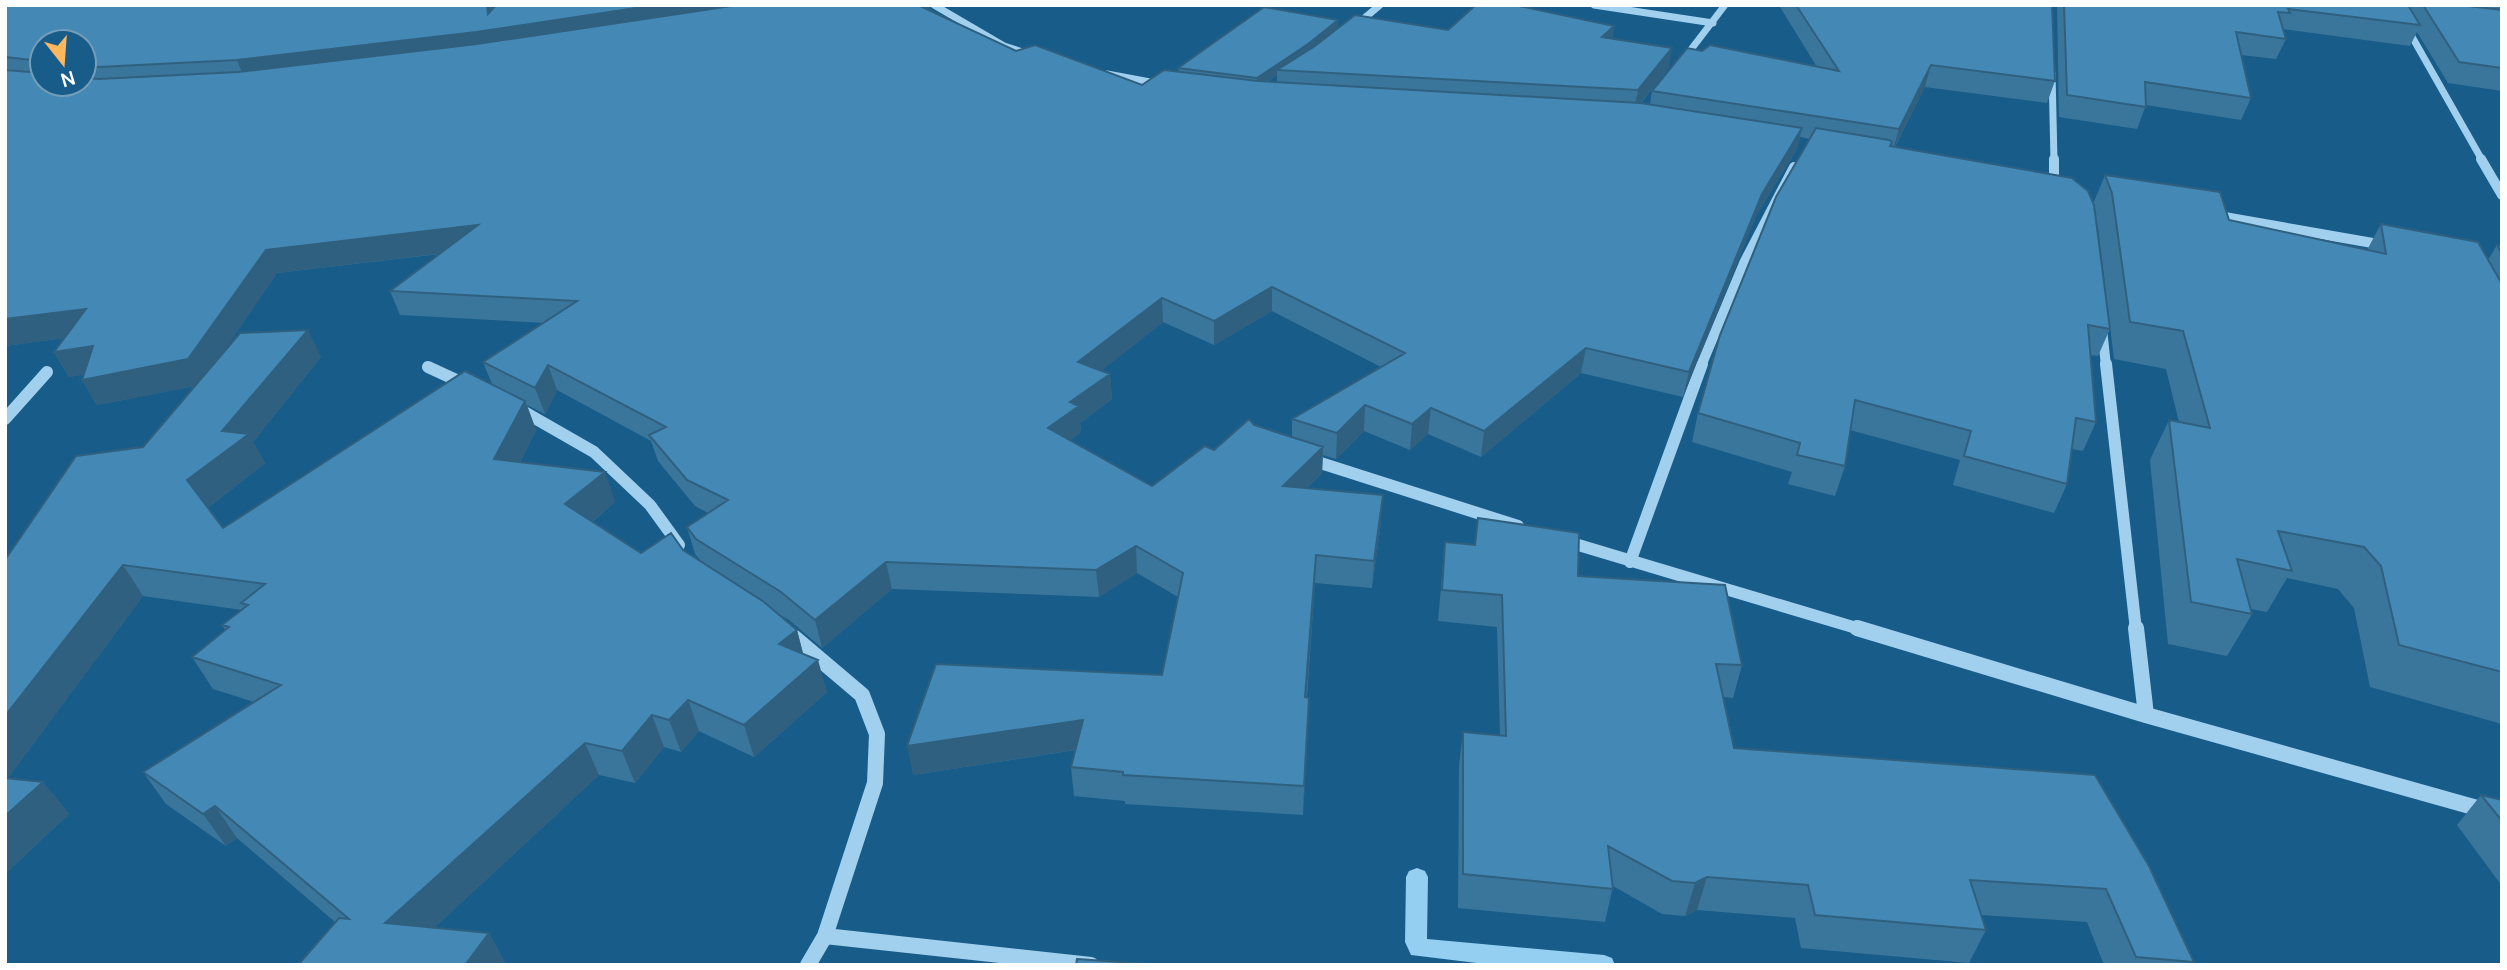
<svg xmlns="http://www.w3.org/2000/svg" width="2507" height="970" font-family="Manrope,sans-serif">
	<rect width="100%" height="100%" fill="#185c8a"/>
	<g fill="none" stroke-linecap="round" stroke-linejoin="round">
		<path fill="#94cef1" fill-rule="evenodd" d="M 1417,868 L 1425,871 L 1428,877 L 1427,939 L 1604,955 L 1612,958 L 1615,965 L 1493,965 L 1411,955 L 1405,942 L 1406,877 L 1409,871 Z"/>
		<path stroke="#a1d0ee" stroke-width="7" d="M 934,5 L 1004,46 L 1032,55
			M 1594,5 L 1713,23
			M 2394,5 L 2482,160
			M 1355,26 L 1380,5
			M 1683,60 L 1725,5
			M 2052,73 L 2054,160
			M 1107,74 L 1161,84"/>
		<path stroke="#a1d0ee" stroke-width="10" d="M 2054,159 L 2054,186 L 2058,189
			M 2481,159 L 2502,195
			M 2213,215 L 2384,245
			M 2102,329 L 2106,366
			M 1701,366 L 1745,261 L 1794,167"/>
		<path stroke="#a1d0ee" stroke-width="12" d="M 2106,364 L 2136,630
			M 428,367 L 467,385
			M 519,409 L 594,452 L 650,505 L 679,545
			M 5,419 L 47,372
			M 1308,459 L 1518,526
			M 1565,541 L 1863,630
			M 1630,562 L 1702,364"/>
		<path stroke="#a1d0ee" stroke-width="16" d="M 1857,628 L 2146,715 L 2502,815
			M 2136,628 L 2146,715
			M 790,634 L 862,695 L 877,734 L 875,783 L 825,936
			M 808,965 L 825,936 L 1091,965"/>
	</g>
	<path fill="#3a769c" fill-rule="evenodd" d="M 5,5 L 491,5 L 492,10 L 496,5 L 930,5 L 930,10 L 929,10 L 1016,51 L 1142,85 L 1179,72 L 1178,68 L 1338,20 L 1338,28 L 1448,30 L 1614,26 L 1612,38 L 1669,67 L 1641,103 L 1650,104 L 1652,91 L 1817,67 L 1780,7 L 1780,5 L 2052,5 L 2055,81 L 2047,103 L 1925,87 L 1895,147 L 2093,204 L 2105,175 L 2229,220 L 2367,250 L 2381,224 L 2488,260 L 2497,245 L 2502,246 L 2502,724 L 2370,687 L 2354,608 L 2338,589 L 2287,578 L 2267,612 L 2251,609 L 2252,614 L 2227,656 L 2168,644 L 2150,460 L 2169,420 L 2179,422 L 2166,369 L 2114,359 L 2098,227 L 2096,219 L 2110,329 L 2098,356 L 2090,355 L 2096,422 L 2083,451 L 2072,449 L 2067,484 L 2054,513 L 1953,485 L 1960,460 L 1850,430 L 1845,466 L 1835,496 L 1788,484 L 1792,472 L 1692,442 L 1698,413 L 1810,139 L 1800,137 L 1797,149 L 1756,216 L 1683,397 L 1581,373 L 1481,457 L 1428,434 L 1410,450 L 1364,431 L 1336,459 L 1323,455 L 1322,473 L 1307,488 L 1381,522 L 1372,588 L 1315,583 L 1307,697 L 1308,726 L 1303,815 L 1125,804 L 1125,801 L 1074,796 L 1071,767 L 1076,750 L 913,775 L 1162,675 L 1178,597 L 1137,573 L 1099,597 L 892,589 L 822,648 L 789,620 L 775,612 L 797,630 L 803,654 L 827,692 L 754,757 L 699,731 L 681,752 L 664,747 L 635,783 L 599,775 L 434,928 L 489,933 L 506,965 L 298,965 L 335,922 L 237,838 L 226,846 L 166,804 L 143,772 L 254,702 L 213,689 L 192,657 L 225,630 L 222,625 L 242,610 L 143,596 L 8,778 L 43,782 L 69,814 L 5,874 L 5,560 L 143,447 L 195,386 L 97,405 L 82,380 L 84,374 L 69,377 L 54,352 L 64,338 L 5,346 ZM 42,42 L 84,42 L 84,84 L 42,84 ZM 1277,75 L 1277,82 L 1267,82 ZM 440,254 L 390,291 L 400,315 L 544,323 L 483,362 L 492,384 L 223,528 L 208,508 L 265,463 L 253,442 L 321,357 L 223,352 L 277,273 ZM 1272,311 L 1381,367 L 1292,419 L 1292,437 L 1254,425 L 1152,486 L 1069,441 L 1081,432 L 1080,423 L 1112,399 L 1110,374 L 1102,370 L 1163,322 L 1214,345 ZM 557,390 L 651,441 L 658,461 L 695,506 L 708,513 L 687,527 L 695,554 L 700,560 L 683,550 L 641,553 L 592,522 L 615,502 L 520,462 L 536,430 L 527,405 L 545,414 Z
		M 2057,5 L 2502,5 L 2502,91 L 2448,83 L 2417,32 L 2410,46 L 2283,29 L 2286,39 L 2276,59 L 2241,55 L 2251,98 L 2241,120 L 2146,105 L 2137,129 L 2059,117 Z
		M 1445,542 L 1578,576 L 1742,665 L 1733,698 L 1723,697 L 1734,748 L 2095,775 L 2194,962 L 2192,965 L 2104,965 L 2087,922 L 1981,915 L 1986,930 L 1969,963 L 1801,948 L 1795,918 L 1697,910 L 1685,916 L 1662,914 L 1613,886 L 1605,922 L 1458,908 L 1459,765 L 1463,732 L 1500,735 L 1497,627 L 1438,621 Z
		M 2481,795 L 2502,800 L 2502,886 L 2457,825 Z"/>
	<path fill="#30607f" d="M 487,5 L 491,5 L 494,29 L 656,5 L 781,5 L 245,80 L 237,60 L 488,14 Z
		M 909,5 L 930,5 L 930,10 L 912,19 Z
		M 1338,20 L 1338,31 L 1277,70 L 1277,75 L 1256,89 L 1257,78 Z
		M 1614,26 L 1611,45 L 1602,37 Z
		M 1672,48 L 1669,67 L 1634,111 L 1638,90 Z
		M 1931,65 L 1925,87 L 1892,152 L 1899,129 Z
		M 1802,128 L 1797,149 L 1756,216 L 1683,397 L 1689,372 L 1762,194 Z
		M 478,225 L 487,248 L 277,273 L 201,385 L 97,405 L 82,380 L 266,250 Z
		M 1272,287 L 1272,311 L 1214,345 L 1214,321 Z
		M 1162,298 L 1163,322 L 1081,387 L 1078,362 Z
		M 86,309 L 100,333 L 5,346 L 5,319 Z
		M 308,330 L 321,357 L 253,442 L 265,463 L 205,510 L 187,480 L 222,431 Z
		M 93,346 L 108,371 L 69,377 L 54,352 Z
		M 1586,348 L 1581,373 L 1481,457 L 1484,431 Z
		M 548,365 L 557,390 L 545,414 L 535,388 Z
		M 1110,374 L 1112,399 L 1080,423 L 1081,432 L 1050,455 L 1048,428 L 1070,402 Z
		M 525,401 L 536,430 L 506,489 L 494,459 Z
		M 1365,405 L 1364,431 L 1336,459 L 1337,433 Z
		M 1431,408 L 1428,434 L 1410,450 L 1412,424 Z
		M 1323,447 L 1322,473 L 1282,513 L 1283,486 Z
		M 605,472 L 615,502 L 577,534 L 565,504 Z
		M 1383,495 L 1381,522 L 1372,588 L 1374,561 Z
		M 1136,546 L 1137,573 L 1099,597 L 1096,570 Z
		M 1316,555 L 1315,583 L 1304,726 L 1305,697 Z
		M 886,562 L 892,589 L 822,648 L 815,620 Z
		M 123,565 L 143,596 L 6,781 L 5,801 L 5,716 Z
		M 797,630 L 805,661 L 779,644 Z
		M 818,660 L 827,692 L 754,757 L 744,725 Z
		M 1309,698 L 1308,726 L 1303,815 L 1304,786 Z
		M 688,700 L 699,731 L 681,752 L 669,720 Z
		M 652,715 L 664,747 L 635,783 L 622,751 Z
		M 1083,720 L 1087,748 L 913,775 L 907,746 Z
		M 585,743 L 599,775 L 405,955 L 385,923 Z
		M 43,782 L 69,814 L 5,874 L 5,816 Z
		M 215,806 L 237,838 L 226,846 L 203,814 Z
		M 1707,877 L 1697,910 L 1685,916 L 1695,883 Z
		M 489,933 L 506,965 L 465,965 Z"/>
	<path fill="#4489b5" stroke="#30607f" stroke-width="2" d="M 5,5 L 487,5 L 488,14 L 496,5 L 656,5 L 476,32 L 237,60 L 99,67 L 84,66 L 84,42 L 42,42 L 42,61 L 5,57 Z
		M 738,5 L 918,5 L 1016,51 L 1035,45 L 1142,85 L 1164,70 L 1258,81 L 1640,103 L 1802,128 L 1762,194 L 1689,372 L 1586,348 L 1484,431 L 1431,408 L 1412,424 L 1365,405 L 1337,433 L 1292,419 L 1405,353 L 1272,287 L 1214,321 L 1162,298 L 1078,362 L 1110,374 L 1070,402 L 1079,406 L 1048,428 L 1152,486 L 1205,446 L 1214,450 L 1249,419 L 1254,425 L 1323,447 L 1283,486 L 1383,495 L 1374,561 L 1316,555 L 1305,697 L 1309,698 L 1304,786 L 1123,775 L 1123,772 L 1071,767 L 1083,720 L 907,746 L 936,664 L 1162,675 L 1183,573 L 1136,546 L 1096,570 L 886,562 L 815,620 L 781,592 L 696,539 L 687,527 L 728,500 L 687,480 L 649,435 L 666,427 L 548,365 L 535,388 L 483,362 L 577,301 L 390,291 L 478,225 L 266,250 L 188,359 L 82,380 L 93,346 L 54,352 L 86,309 L 5,319 L 5,70 L 42,73 L 42,84 L 84,84 L 84,78 L 99,79 L 238,72 L 477,44 Z
		M 1476,5 L 1514,5 L 1614,26 L 1602,37 L 1672,48 L 1638,90 L 1277,70 L 1315,46 L 1355,15 L 1448,30 Z
		M 1796,5 L 2052,5 L 2055,81 L 1931,65 L 1899,129 L 1652,91 L 1687,48 L 1702,51 L 1710,45 L 1839,71 Z
		M 2064,5 L 2408,5 L 2420,25 L 2288,9 L 2290,13 L 2278,12 L 2286,39 L 2236,32 L 2251,98 L 2145,82 L 2146,107 L 2067,95 Z
		M 2423,5 L 2460,5 L 2502,10 L 2502,68 L 2459,62 Z
		M 1264,7 L 1338,20 L 1308,44 L 1257,78 L 1178,68 Z
		M 1816,128 L 1889,140 L 1892,142 L 1890,146 L 2072,178 L 2088,191 L 2094,205 L 2110,329 L 2088,325 L 2096,422 L 2076,418 L 2067,484 L 1964,456 L 1971,431 L 1855,400 L 1845,466 L 1797,455 L 1800,443 L 1698,413 L 1720,335 L 1776,197 Z
		M 2105,175 L 2220,192 L 2229,220 L 2386,254 L 2381,224 L 2478,242 L 2502,284 L 2502,672 L 2399,645 L 2381,566 L 2364,547 L 2278,531 L 2292,571 L 2237,559 L 2252,614 L 2191,602 L 2169,420 L 2210,428 L 2183,331 L 2130,322 L 2112,193 Z
		M 2497,245 L 2502,246 L 2502,254 Z
		M 308,330 L 222,431 L 249,434 L 187,480 L 223,528 L 465,371 L 525,401 L 494,459 L 605,472 L 565,504 L 641,553 L 671,533 L 683,550 L 764,602 L 797,630 L 779,644 L 818,660 L 744,725 L 688,700 L 669,720 L 652,715 L 622,751 L 585,743 L 385,923 L 489,933 L 465,965 L 298,965 L 339,918 L 349,919 L 215,806 L 203,814 L 143,772 L 281,685 L 192,657 L 229,627 L 222,625 L 248,605 L 241,603 L 265,584 L 123,565 L 5,716 L 5,560 L 76,456 L 143,447 L 240,333 Z
		M 1478,518 L 1579,533 L 1578,576 L 1725,585 L 1742,665 L 1716,664 L 1734,748 L 2095,775 L 2149,866 L 2194,962 L 2136,957 L 2106,889 L 1970,880 L 1986,930 L 1815,915 L 1808,885 L 1707,877 L 1695,883 L 1672,881 L 1608,846 L 1613,889 L 1463,874 L 1463,732 L 1506,736 L 1502,595 L 1442,590 L 1445,542 L 1475,545 Z
		M 5,778 L 43,782 L 5,816 Z
		M 2481,795 L 2502,800 L 2502,821 Z
		M 1077,959 L 1163,965 L 1076,965 Z"/>
	<rect width="2507" height="970" fill="none" stroke="#ffffff" stroke-width="14"/>
	<g transform="translate(63 63) rotate(163)"><circle r="33" fill="#185c8a" stroke="#749db9" stroke-width="2"/>
	<path d="M0-5L12 26L0 18L-12 26Z" fill="#ffb75e"/>
	<text y="-10" font-size="19" font-weight="bold" text-anchor="middle" fill="#ffffff">N</text>
	</g>
</svg>
